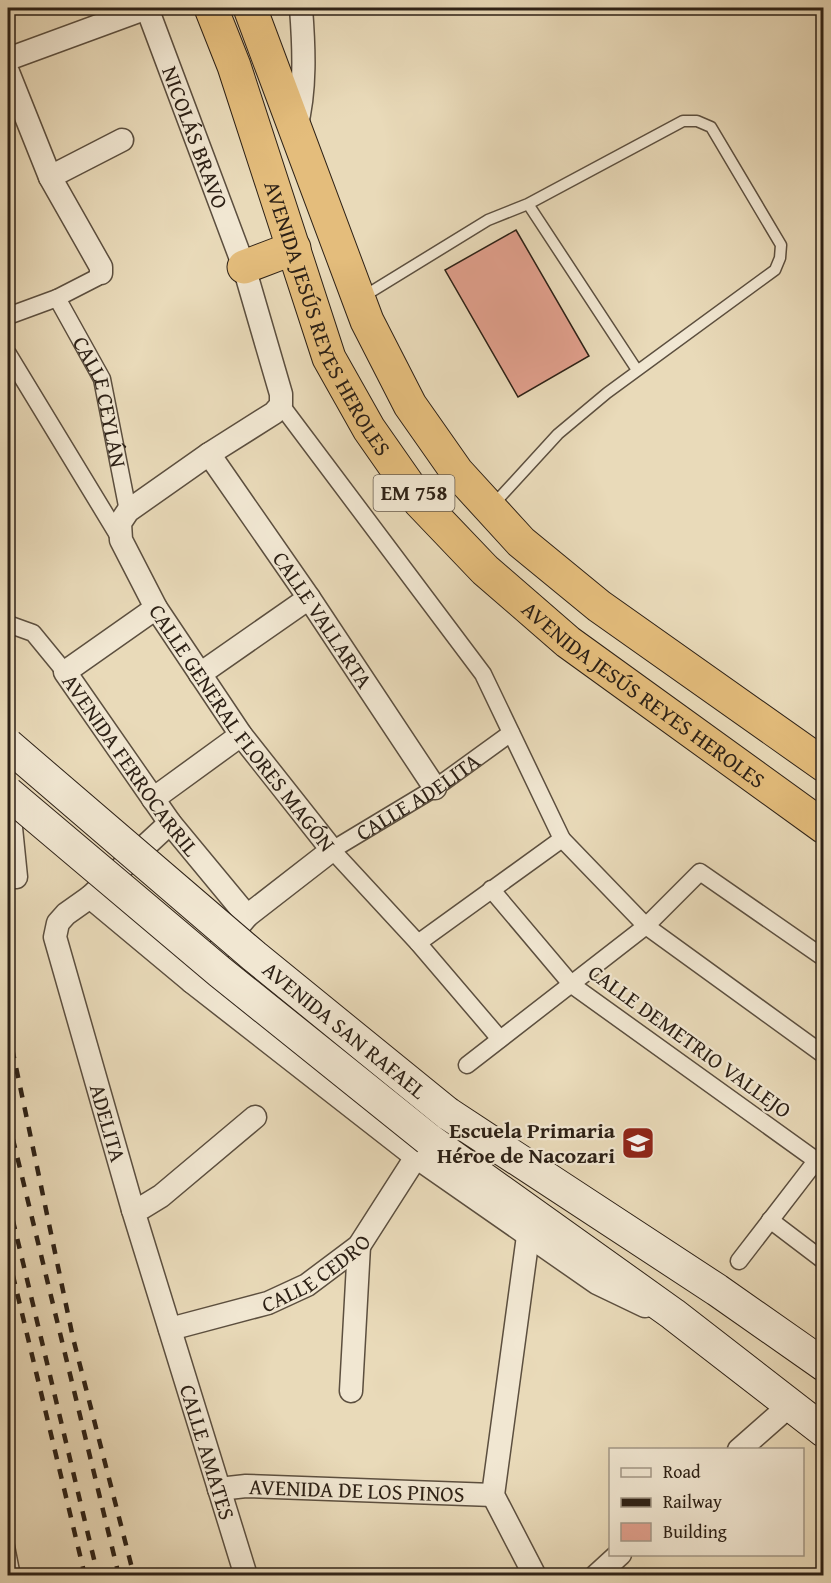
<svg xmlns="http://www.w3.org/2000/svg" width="831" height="1583" font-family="'Gentium Book Plus',serif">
	<rect width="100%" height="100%" fill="#e9dab9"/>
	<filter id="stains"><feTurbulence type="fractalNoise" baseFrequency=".00333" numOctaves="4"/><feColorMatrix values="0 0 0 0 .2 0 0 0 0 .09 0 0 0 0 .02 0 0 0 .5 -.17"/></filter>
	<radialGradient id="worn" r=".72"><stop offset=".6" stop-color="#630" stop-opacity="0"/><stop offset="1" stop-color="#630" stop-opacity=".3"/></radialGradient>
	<path fill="#e09f8c" stroke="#2d2116" stroke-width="1.5" d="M 516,230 L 589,356 L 518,397 L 445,270 Z"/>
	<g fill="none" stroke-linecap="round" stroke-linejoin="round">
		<g stroke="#5c4f3f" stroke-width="13">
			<path id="service" d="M 528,204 L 637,370
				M 361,298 L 488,220 L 528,204 L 683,121 L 697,121 L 711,127 L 781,245 L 780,258 L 775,270 L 607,393 L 558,434 L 492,506
				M 8,1541 L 15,1576"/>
		</g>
		<g stroke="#5c4f3f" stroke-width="19">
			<g id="pedestrian">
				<path id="s1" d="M 57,298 L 102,379 L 128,511"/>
				<path d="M 8,316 L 57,298 L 96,278 L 101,273"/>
				<path d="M 8,354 L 121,540"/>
				<path d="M 281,405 L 483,674 L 562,839 L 646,926 L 824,1055"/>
				<path d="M 8,624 L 33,633 L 65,672"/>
				<path d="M 491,889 L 572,985 L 824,1166"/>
				<path d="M 418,943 L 562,839"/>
				<path id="s2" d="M 500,1039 L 418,943 L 332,850 L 435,788 L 511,733"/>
				<path d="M 467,1065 L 646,926 L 700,872 L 824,958"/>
				<path d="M 770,1220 L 824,1261"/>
				<path d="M 739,1261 L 816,1161"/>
			</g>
		</g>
		<g stroke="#5c4f3f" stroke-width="25">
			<g id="minor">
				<path id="s3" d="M 147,8 L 244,267 L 281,394 L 281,405 L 274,413 L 209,454 L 128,511 L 120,523 L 121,540 L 156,608 L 241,735 L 332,850 L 247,916 L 192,982"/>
				<path d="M 8,59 L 147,8"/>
				<path d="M 8,72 L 50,177 L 101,267 L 101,273"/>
				<path d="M 296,128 C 306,90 304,47 301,8"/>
				<path d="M 50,177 L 122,140"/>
				<path id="s4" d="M 209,454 L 309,598 L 435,788"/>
				<path id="s5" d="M 156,608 L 65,672 L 170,823 L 247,916"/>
				<path d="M 200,674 L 309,598"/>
				<path d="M 8,798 L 16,877"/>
				<path d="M 153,799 L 241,735"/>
				<path id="s6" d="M 170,823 L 90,897 L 66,914 L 58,923 L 55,937 L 133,1210 L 246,1576"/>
				<path d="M 90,897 L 192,982 L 416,1157 L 597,1283 L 645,1306"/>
				<path d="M 133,1210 L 143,1207 L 161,1196 L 255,1117"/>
				<path d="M 528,1236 L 493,1495 L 535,1576"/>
				<path id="s7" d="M 170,1329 L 268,1303 L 307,1285 L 359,1246 L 416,1157"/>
				<path d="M 351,1391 L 359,1246"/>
				<path d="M 739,1450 L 789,1406"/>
				<path id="s8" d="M 219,1489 L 246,1486 L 493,1495"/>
				<path d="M 596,1576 L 620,1554"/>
			</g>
		</g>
		<g stroke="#2d2116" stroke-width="34">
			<path id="secondary" d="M 447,1113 L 717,1290 L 824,1365
				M 428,1139 L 673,1314 L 824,1431"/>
		</g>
		<g stroke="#2d2116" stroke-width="35">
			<g id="trunk">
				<path id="s9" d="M 211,8 L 234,66 L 329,358 L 369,429 L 420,502 L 485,570 L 568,642 L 824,827"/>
				<path d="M 250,8 L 367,321 L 410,405 L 457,472 L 521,542 L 599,606 L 824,765"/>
				<path d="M 244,267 L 294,248"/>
			</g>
		</g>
		<use href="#service" stroke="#f1e7d2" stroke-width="10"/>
		<use href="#pedestrian" stroke="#f1e7d2" stroke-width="16"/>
		<use href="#minor" stroke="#f1e7d2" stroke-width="22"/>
		<use href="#secondary" stroke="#f1e7d2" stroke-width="32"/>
		<use href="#trunk" stroke="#e4bd7c" stroke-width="33"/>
		<path stroke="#2d2116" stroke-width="4.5" stroke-dasharray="10 10" stroke-linecap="butt" d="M 8,1029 L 73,1338 L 134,1576
			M 8,1119 L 119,1576
			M 8,1200 L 98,1576
			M 8,1255 L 85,1576"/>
		<g stroke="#2d2116" stroke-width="34" stroke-linecap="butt">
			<g id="secondary-bridge">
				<path id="s10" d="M 8,745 L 254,956 L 447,1113"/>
				<path d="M 8,793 L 220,972 L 428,1139"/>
			</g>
		</g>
		<use href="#secondary-bridge" stroke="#f1e7d2" stroke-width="32"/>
	</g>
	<defs>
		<g id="school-square" transform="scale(1.725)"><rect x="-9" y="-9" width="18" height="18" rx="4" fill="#8f2418" stroke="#f1e7d2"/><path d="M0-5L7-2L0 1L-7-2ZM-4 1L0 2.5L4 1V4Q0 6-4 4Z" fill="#fff"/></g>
	</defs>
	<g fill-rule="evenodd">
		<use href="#school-square" x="638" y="1143"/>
	</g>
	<g text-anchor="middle" stroke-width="4.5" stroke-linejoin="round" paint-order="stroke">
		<rect fill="#f1e7d2" stroke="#685c4e" stroke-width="1.5" x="373.5" y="475" width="81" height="36" rx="4.5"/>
		<g font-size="21" font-weight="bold" fill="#2d2116">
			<text x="414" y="500">EM 758</text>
		</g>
		<g font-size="22" fill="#2d2116" stroke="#f1e7d2">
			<text dy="8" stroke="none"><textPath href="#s3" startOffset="138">NICOLÁS BRAVO</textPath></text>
			<text dy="8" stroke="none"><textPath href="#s9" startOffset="332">AVENIDA JESÚS REYES HEROLES</textPath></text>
			<text dy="8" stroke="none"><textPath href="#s1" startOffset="114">CALLE CEYLÁN</textPath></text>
			<text dy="8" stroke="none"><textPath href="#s4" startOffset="201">CALLE VALLARTA</textPath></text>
			<text dy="8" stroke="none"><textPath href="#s9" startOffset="836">AVENIDA JESÚS REYES HEROLES</textPath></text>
			<text dy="8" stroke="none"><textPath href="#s3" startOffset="862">CALLE GENERAL FLORES MAGÓN</textPath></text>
			<text dy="8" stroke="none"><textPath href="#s5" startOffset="225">AVENIDA FERROCARRIL</textPath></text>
			<text dy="8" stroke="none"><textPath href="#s2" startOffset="354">CALLE ADELITA</textPath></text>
			<text dy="8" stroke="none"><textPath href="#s10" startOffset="441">AVENIDA SAN RAFAEL</textPath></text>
			<text transform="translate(690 1041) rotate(36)" y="8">CALLE DEMETRIO VALLEJO</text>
			<text dy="8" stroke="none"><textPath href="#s6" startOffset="358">ADELITA</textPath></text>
			<text dy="8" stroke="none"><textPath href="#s7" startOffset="158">CALLE CEDRO</textPath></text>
			<text dy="8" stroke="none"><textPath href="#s6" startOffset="702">CALLE AMATES</textPath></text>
			<text dy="8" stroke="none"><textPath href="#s8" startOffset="138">AVENIDA DE LOS PINOS</textPath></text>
		</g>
		<g font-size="22" font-weight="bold" fill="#2d2116" stroke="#f1e7d2" text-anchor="end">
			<text x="615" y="1138">Escuela Primaria<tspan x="615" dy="25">Héroe de Nacozari</tspan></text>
		</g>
	</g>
	<rect width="831" height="1583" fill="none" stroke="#e9dab9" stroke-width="30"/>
	<rect x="9" y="9" width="813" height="1565" fill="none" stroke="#2d2116" stroke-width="3"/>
	<rect x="15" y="15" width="801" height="1553" fill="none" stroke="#2d2116" stroke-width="1.5"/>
	<rect x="609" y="1448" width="195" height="108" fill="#f1e7d2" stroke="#a39887" stroke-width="1.5"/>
	<rect x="621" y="1468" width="30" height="9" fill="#f1e7d2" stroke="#a39887" stroke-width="1.5"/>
	<text x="663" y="1478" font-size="18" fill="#2d2116">Road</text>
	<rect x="621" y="1498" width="30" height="9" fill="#2d2116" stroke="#a39887" stroke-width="1.5"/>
	<text x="663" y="1508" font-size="18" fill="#2d2116">Railway</text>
	<rect x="621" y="1523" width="30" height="18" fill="#e09f8c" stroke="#a39887" stroke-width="1.5"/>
	<text x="663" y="1538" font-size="18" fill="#2d2116">Building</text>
	<rect width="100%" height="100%" filter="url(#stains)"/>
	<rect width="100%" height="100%" fill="url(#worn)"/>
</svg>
